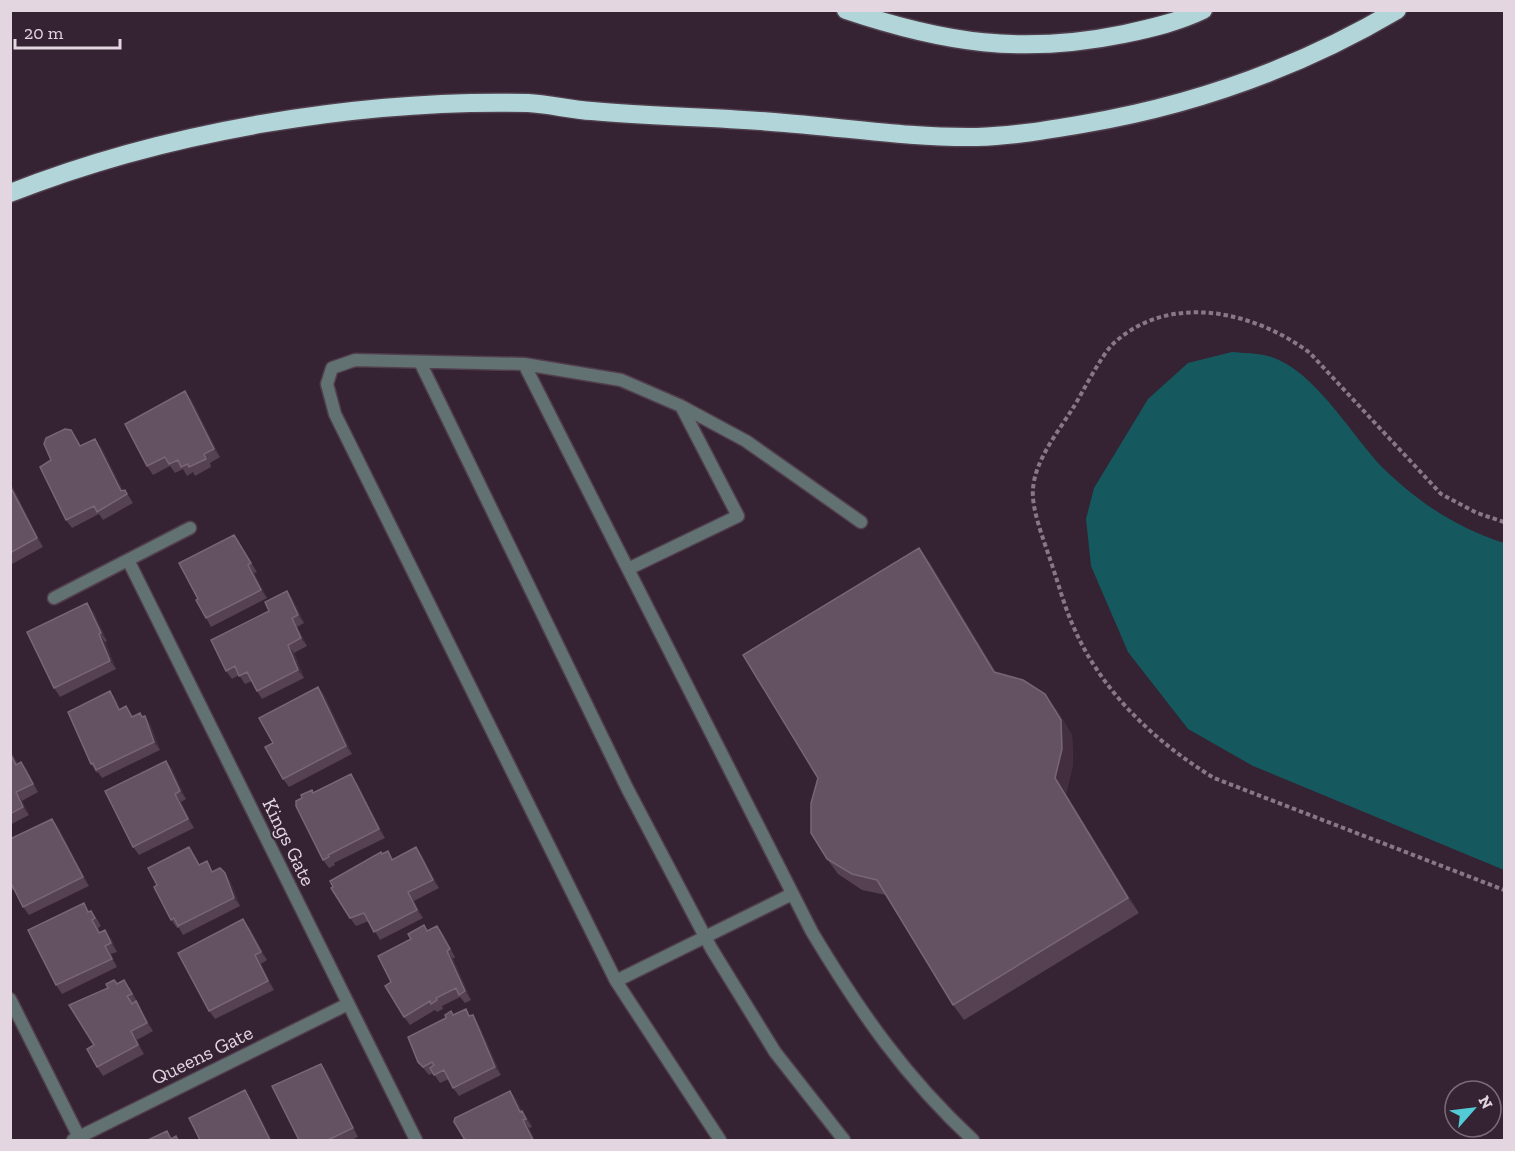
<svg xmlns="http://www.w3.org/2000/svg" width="1515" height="1151" font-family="'Zilla Slab',serif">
	<rect width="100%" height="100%" fill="#352232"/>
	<path fill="#15585e" d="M 1232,352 C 1244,353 1257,353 1268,356 C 1314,368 1352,437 1385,470 C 1422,505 1456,527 1504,543 L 1504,870 L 1253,766 L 1188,729 L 1128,652 L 1091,566 L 1086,519 L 1094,488 L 1148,399 L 1188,363 Z"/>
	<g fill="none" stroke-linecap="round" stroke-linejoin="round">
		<g stroke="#513f4e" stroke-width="15">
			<path id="lane" d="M 420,362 L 627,788 L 711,948 L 775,1052 L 844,1140
				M 524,364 L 621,380 L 681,406 L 746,441 L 861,522
				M 628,569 L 738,516 L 681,406
				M 616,981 L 792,894
				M 720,1140 L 616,981 L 335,414 L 327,384 L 332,368 L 355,360 L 524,364 L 812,932 C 860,1012 905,1077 973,1140"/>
		</g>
		<g stroke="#513f4e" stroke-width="15">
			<path id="street" d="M 128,560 L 416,1140
				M 54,598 L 190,528
				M 10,999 L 79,1137
				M 73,1140 L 348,1004"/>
		</g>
		<g stroke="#513f4e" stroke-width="21">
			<path id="highway" d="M 846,10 C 944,43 1022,55 1124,34 C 1152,28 1178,22 1203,10
				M 10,193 C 167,131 360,99 528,103 C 549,104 571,110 592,111 C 656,117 721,117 785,123 C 849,128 912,138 977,137 C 1013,136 1048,130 1083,124 C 1195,105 1299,68 1397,10"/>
		</g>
		<path stroke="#887885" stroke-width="4" stroke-dasharray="4.5 3" stroke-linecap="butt" d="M 1504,522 L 1477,513 L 1441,494 L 1310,353 C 1254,311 1170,292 1114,343 C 1101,355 1083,392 1073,408 C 1058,432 1035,460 1033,489 C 1031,508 1044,541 1050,559 C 1058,582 1064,606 1074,628 C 1102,692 1155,742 1214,778 L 1504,890"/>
		<use href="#lane" stroke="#627172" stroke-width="12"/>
		<use href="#street" stroke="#627172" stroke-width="12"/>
		<use href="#highway" stroke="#b1d5d9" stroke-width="18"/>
	</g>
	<path fill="#554152" d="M 191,399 L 220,457 L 210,463 L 211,467 L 195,476 L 193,472 L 187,476 L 183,469 L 175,473 L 170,466 L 153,475 L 147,466 Z
		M 77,439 L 81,446 L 101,447 L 123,491 L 125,490 L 133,503 L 103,520 L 99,514 L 72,528 L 66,520 L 51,460 Z
		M 10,482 L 43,547 L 12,564 L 10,563 Z
		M 234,535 L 257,572 L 254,573 L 267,598 L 211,627 L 206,618 L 198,599 Z
		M 919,548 L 930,563 L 996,672 L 1056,709 L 1072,735 L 1073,764 L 1066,794 L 1139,913 L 964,1020 L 953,1005 L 886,895 L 862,890 L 838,874 L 827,859 Z
		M 287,591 L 293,600 L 304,623 L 297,627 L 307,646 L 294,653 L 304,678 L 262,699 L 257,691 L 252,681 L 245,684 L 239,675 L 232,679 L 226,671 L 269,611 Z
		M 93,611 L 107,641 L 105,642 L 116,669 L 60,697 L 54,688 Z
		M 318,687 L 324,695 L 352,754 L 289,787 L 283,779 Z
		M 110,691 L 116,700 L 120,709 L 133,716 L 143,717 L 150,724 L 160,750 L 102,778 L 98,772 L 97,773 L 91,764 Z
		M 10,750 L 18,764 L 21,762 L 27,770 L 38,792 L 22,801 L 29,815 L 10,825 Z
		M 166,761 L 172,769 L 186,799 L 181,802 L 194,828 L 139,855 L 133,847 Z
		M 357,783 L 385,838 L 334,863 L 335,865 L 329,868 L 323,860 L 314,793 Z
		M 52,819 L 58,827 L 89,886 L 29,915 L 23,907 L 15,889 L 10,891 L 10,839 Z
		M 416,847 L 422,856 L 439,888 L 414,901 L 423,918 L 380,940 L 369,921 L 356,926 L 350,918 L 383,854 L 388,851 L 393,859 Z
		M 195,855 L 200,865 L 230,881 L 240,906 L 183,935 L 179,928 L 177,928 L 171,920 L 157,885 Z
		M 90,911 L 97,919 L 101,926 L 98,928 L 100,932 L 111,938 L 117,952 L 111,954 L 117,967 L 62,994 L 56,985 Z
		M 424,925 L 428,931 L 437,926 L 443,934 L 455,957 L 453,959 L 471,1000 L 465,1003 L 460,997 L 442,1006 L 443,1009 L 437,1012 L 435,1010 L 410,1025 L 404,1017 L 391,982 L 411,939 Z
		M 249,927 L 267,960 L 261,964 L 274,990 L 215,1019 L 209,1011 Z
		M 114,980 L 117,984 L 130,988 L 153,1031 L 137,1040 L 144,1054 L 103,1076 L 97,1067 L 94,1045 L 108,988 Z
		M 466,1009 L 470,1016 L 473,1015 L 478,1023 L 501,1075 L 459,1096 L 453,1088 L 449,1079 L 440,1083 L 433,1073 L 429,1075 L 418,1062 L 453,1015 Z
		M 321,1064 L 327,1072 L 358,1137 L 351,1140 L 299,1140 Z
		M 510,1091 L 516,1099 L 522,1111 L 528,1119 L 532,1127 L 529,1128 L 535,1140 L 465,1140 Z"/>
	<path fill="#422e3f" d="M 185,391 L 191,399 L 220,457 L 214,449 Z
		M 95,439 L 101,447 L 125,496 L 121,491 Z
		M 10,482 L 43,547 L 37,538 L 10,486 Z
		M 919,548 L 930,563 L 1005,687 L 994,672 Z
		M 248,565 L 254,573 L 267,598 L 261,590 Z
		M 287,591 L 293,600 L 304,623 L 298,615 Z
		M 87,603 L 93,611 L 107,641 L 101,633 Z
		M 292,618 L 297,627 L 307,646 L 301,638 Z
		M 99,634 L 105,642 L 116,669 L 110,661 Z
		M 288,645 L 294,653 L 304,678 L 298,670 Z
		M 318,687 L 324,695 L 352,754 L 346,746 Z
		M 110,691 L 116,700 L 125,718 L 119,710 Z
		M 1045,694 L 1056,709 L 1072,735 L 1073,764 L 1066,794 L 1139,913 L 1128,898 L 1055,778 Z
		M 140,713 L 146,721 L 145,716 L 150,724 L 160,750 L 154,742 Z
		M 10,750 L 22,773 L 16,765 L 10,753 Z
		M 166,761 L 172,769 L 186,799 L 180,791 Z
		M 21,762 L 27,770 L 38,792 L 33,784 Z
		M 351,774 L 357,783 L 385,838 L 379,829 Z
		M 16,792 L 22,801 L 29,815 L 23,807 Z
		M 175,794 L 181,802 L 194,828 L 188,819 Z
		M 52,819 L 58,827 L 89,886 L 83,877 Z
		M 189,847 L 195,855 L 205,874 L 199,865 Z
		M 416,847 L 422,856 L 439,888 L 433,880 Z
		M 225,873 L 230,881 L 240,906 L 234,898 Z
		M 408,892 L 414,901 L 423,918 L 417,910 Z
		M 243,919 L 249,927 L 267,960 L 261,952 Z
		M 437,926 L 443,934 L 455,957 L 450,949 Z
		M 105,930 L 111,938 L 117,952 L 111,943 Z
		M 105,946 L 111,954 L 117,967 L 112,959 Z
		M 447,951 L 453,959 L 471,1000 L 465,991 Z
		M 255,955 L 261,964 L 274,990 L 268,981 Z
		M 124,980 L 130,988 L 137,1002 L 132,994 Z
		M 136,1001 L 142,1010 L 153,1031 L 147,1023 Z
		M 473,1015 L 478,1023 L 501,1075 L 495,1067 Z
		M 131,1031 L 137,1040 L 144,1054 L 138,1045 Z
		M 321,1064 L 327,1072 L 358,1137 L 353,1128 Z
		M 245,1090 L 251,1099 L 272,1140 L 270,1140 Z
		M 510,1091 L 516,1099 L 526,1120 L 520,1112 Z
		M 522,1111 L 528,1119 L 532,1127 L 526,1119 Z
		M 523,1120 L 529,1128 L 535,1140 L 533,1140 Z"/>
	<path fill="#645161" stroke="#786675" stroke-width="1.5" d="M 185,391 L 214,449 L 204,454 L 206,459 L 189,467 L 188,464 L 181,467 L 178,460 L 169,464 L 165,457 L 147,466 L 125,424 Z
		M 65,429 L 71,430 L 80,446 L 95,439 L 121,491 L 125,490 L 127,494 L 97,512 L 94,506 L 66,520 L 40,467 L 51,460 L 44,444 L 46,438 Z
		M 10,486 L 37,538 L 10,553 Z
		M 234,535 L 251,563 L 248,565 L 261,590 L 206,618 L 196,600 L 198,599 L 179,563 Z
		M 919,548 L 994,672 L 1023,680 L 1045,694 L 1061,720 L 1062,749 L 1055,778 L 1128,898 L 953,1005 L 877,880 L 852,874 L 827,859 L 811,833 L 811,803 L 818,778 L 743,655 Z
		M 287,591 L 298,615 L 292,618 L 301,638 L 288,645 L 298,670 L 257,691 L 247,672 L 239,676 L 235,666 L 226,671 L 211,640 L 269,611 L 265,602 Z
		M 87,603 L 101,633 L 99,634 L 110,661 L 54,688 L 27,632 Z
		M 318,687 L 346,746 L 283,779 L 265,747 L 273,743 L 259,718 Z
		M 110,691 L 119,710 L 126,706 L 132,717 L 140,713 L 142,717 L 145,716 L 154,742 L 96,770 L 93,763 L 91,764 L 68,712 Z
		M 10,753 L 16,765 L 21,762 L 33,784 L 16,792 L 23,807 L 10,814 Z
		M 166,761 L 180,791 L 175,794 L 188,819 L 133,847 L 105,791 Z
		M 351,774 L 379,829 L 328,855 L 329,857 L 323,860 L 296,806 L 296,801 L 302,798 L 301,795 L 312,790 L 313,793 Z
		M 52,819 L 83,877 L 23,907 L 10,881 L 10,839 Z
		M 189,847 L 199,865 L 207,861 L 212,872 L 220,868 L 225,873 L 234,898 L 178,926 L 174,918 L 171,920 L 154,887 L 157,885 L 148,868 Z
		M 416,847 L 433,880 L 408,892 L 417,910 L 374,932 L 364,913 L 350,918 L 331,888 L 333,887 L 330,881 L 381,852 L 382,854 L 388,851 L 392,860 Z
		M 84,903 L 88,912 L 91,911 L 95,918 L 92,920 L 99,933 L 105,930 L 111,943 L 105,946 L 112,959 L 56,985 L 28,930 Z
		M 243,919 L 261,952 L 255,955 L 268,981 L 209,1011 L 178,953 Z
		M 424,925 L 427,931 L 437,926 L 450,949 L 447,951 L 465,991 L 459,995 L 456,988 L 436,998 L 437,1000 L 431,1004 L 430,1001 L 404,1017 L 385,986 L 391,982 L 378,956 L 411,939 L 408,934 Z
		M 114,980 L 117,984 L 124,980 L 132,994 L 127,996 L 132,1004 L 136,1001 L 147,1023 L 131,1031 L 138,1045 L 97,1067 L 87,1049 L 94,1045 L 69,1005 L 108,988 L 106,984 Z
		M 466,1009 L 469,1016 L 473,1015 L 495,1067 L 453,1088 L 444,1070 L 434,1075 L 430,1068 L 434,1065 L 432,1062 L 423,1067 L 418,1062 L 408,1037 L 446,1018 L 445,1015 L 451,1011 L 453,1015 Z
		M 321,1064 L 353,1128 L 328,1140 L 299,1140 L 272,1086 Z
		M 245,1090 L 270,1140 L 200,1140 L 189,1118 Z
		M 510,1091 L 520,1112 L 522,1111 L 526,1119 L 523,1120 L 533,1140 L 465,1140 L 454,1122 L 455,1118 Z
		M 167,1131 L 171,1139 L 176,1136 L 178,1140 L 148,1140 Z"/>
	<g text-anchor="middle" stroke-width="4.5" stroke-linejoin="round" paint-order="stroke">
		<g font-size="20" fill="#e3d6e0" stroke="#352232">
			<text transform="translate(289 842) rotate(64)" y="7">Kings Gate</text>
			<text transform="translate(202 1055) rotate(-26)" y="7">Queens Gate</text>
		</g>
	</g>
	<rect width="1515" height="1151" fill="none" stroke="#e3d6e0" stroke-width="24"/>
	<g transform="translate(1473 1109) rotate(62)"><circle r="28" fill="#352232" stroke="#7b6a78" stroke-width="1.5"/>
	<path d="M0-4.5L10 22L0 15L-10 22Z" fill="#52cbd7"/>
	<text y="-9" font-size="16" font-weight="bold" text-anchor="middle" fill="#e3d6e0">N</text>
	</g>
	<path d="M15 39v9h105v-9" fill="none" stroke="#e3d6e0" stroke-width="3"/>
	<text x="24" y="39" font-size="18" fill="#e3d6e0" stroke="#352232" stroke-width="4.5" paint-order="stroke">20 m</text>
</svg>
